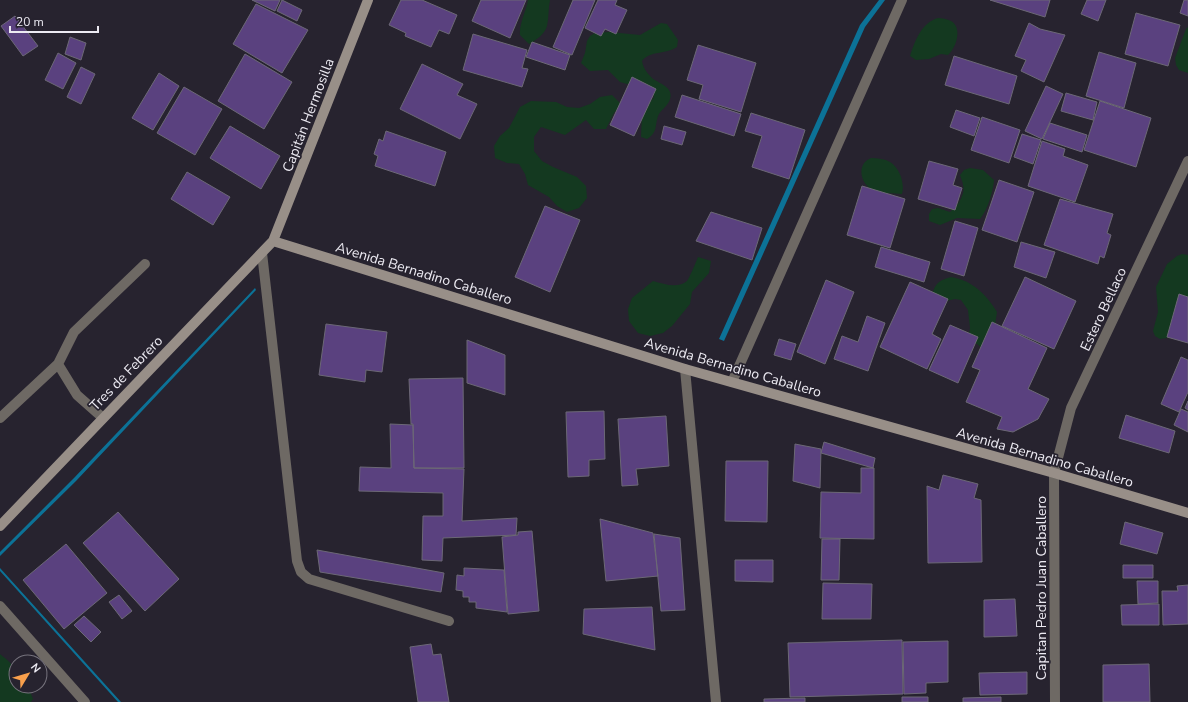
<svg xmlns="http://www.w3.org/2000/svg" width="1188" height="702" font-family="'Nunito Sans',sans-serif">
	<rect width="100%" height="100%" fill="#27232f"/>
	<path fill="#143920" d="M 528,0 L 550,0 C 548,9 549,18 547,26 C 545,34 535,41 529,44 L 520,35 C 519,23 526,12 528,0 Z
		M 938,18 C 942,18 947,19 951,21 C 963,28 956,48 948,55 L 941,54 L 929,59 L 916,60 L 910,56 C 915,41 921,23 938,18 Z
		M 661,23 L 667,24 L 678,40 L 677,47 C 665,55 651,50 642,61 C 643,67 646,72 651,77 C 658,84 674,86 670,99 C 668,106 662,109 659,114 C 654,124 659,132 647,139 L 641,137 L 642,113 L 654,97 C 652,90 649,87 644,82 L 627,84 L 620,82 L 608,70 L 590,71 L 581,63 L 585,53 L 587,41 L 590,36 L 595,33 L 609,32 L 640,35 Z
		M 1188,27 L 1188,73 L 1179,70 L 1176,65 L 1175,58 L 1186,29 Z
		M 612,95 L 621,104 L 614,113 L 606,129 L 594,129 L 586,120 L 565,135 L 541,127 L 534,137 L 534,151 L 542,161 L 553,167 L 577,177 L 586,186 L 587,198 L 579,208 L 567,212 L 557,206 L 549,197 L 528,185 L 525,174 L 519,164 L 507,163 L 495,158 L 494,146 L 500,136 L 509,128 L 520,107 L 531,101 L 556,102 L 567,107 L 579,108 L 590,104 L 600,97 Z
		M 871,158 C 878,158 885,159 890,162 C 900,168 905,184 902,194 C 894,193 881,194 873,190 C 860,184 856,164 871,158 Z
		M 970,168 L 983,170 L 994,180 C 993,192 988,209 980,219 L 957,218 L 940,225 L 929,221 L 929,214 L 932,209 L 938,208 L 950,212 C 957,207 966,194 963,185 C 963,182 961,179 960,175 L 964,170 Z
		M 1182,254 L 1188,255 L 1188,301 L 1176,332 L 1167,338 L 1160,339 L 1155,336 L 1153,331 L 1158,312 L 1156,287 L 1167,264 L 1177,256 Z
		M 698,257 L 711,261 L 709,273 L 692,292 L 690,304 L 672,326 L 663,333 L 650,336 L 638,333 L 629,321 L 628,309 L 632,298 L 653,281 C 664,284 678,289 687,281 C 689,279 696,262 698,257 Z
		M 951,277 C 972,280 987,295 997,312 L 994,332 L 982,348 L 972,340 L 969,334 L 970,328 L 968,310 L 961,300 L 955,299 L 942,302 L 931,298 C 935,284 937,281 951,277 Z
		M 0,654 C 15,666 16,667 16,686 L 28,686 L 33,699 L 31,702 L 0,702 Z"/>
	<path fill="#0c7297" d="M 879,0 L 885,0 L 865,27 L 724,341 L 719,339 L 860,25 Z
		M 255,288 L 256,290 L 76,481 L 0,556 L 0,552 L 74,478 Z
		M 0,568 L 121,702 L 118,702 L 0,571 Z"/>
	<path fill="#5a417f" stroke="#6c6876" d="M 252,0 L 280,0 L 275,11 Z
		M 282,0 L 302,10 L 297,21 L 277,11 Z
		M 401,0 L 422,0 L 457,15 L 449,34 L 439,30 L 431,47 L 405,36 L 406,33 L 389,25 Z
		M 481,0 L 526,0 L 510,38 L 472,21 Z
		M 573,0 L 595,0 L 572,55 L 553,47 Z
		M 598,0 L 617,0 L 615,5 L 627,10 L 616,34 L 605,29 L 601,36 L 585,28 Z
		M 990,0 L 1050,0 L 1045,17 Z
		M 1087,0 L 1106,0 L 1098,21 L 1081,14 Z
		M 1184,0 L 1188,0 L 1188,16 L 1180,13 Z
		M 256,4 L 308,30 L 282,73 L 233,44 Z
		M 1136,13 L 1180,25 L 1168,66 L 1125,54 Z
		M 15,16 L 38,46 L 23,56 L 1,26 Z
		M 1029,23 L 1040,29 L 1065,35 L 1044,82 L 1021,71 L 1026,60 L 1015,56 Z
		M 473,34 L 527,50 L 522,68 L 528,69 L 522,87 L 463,70 Z
		M 70,37 L 86,43 L 81,60 L 65,54 Z
		M 532,42 L 570,55 L 565,70 L 526,57 Z
		M 698,45 L 756,63 L 741,112 L 699,99 L 703,85 L 687,80 Z
		M 1099,52 L 1136,63 L 1124,108 L 1086,96 Z
		M 58,53 L 76,63 L 63,89 L 45,80 Z
		M 245,54 L 292,82 L 264,129 L 218,101 Z
		M 954,56 L 1017,76 L 1009,104 L 945,85 Z
		M 422,64 L 463,84 L 457,95 L 477,104 L 460,139 L 400,109 Z
		M 81,67 L 95,74 L 81,104 L 67,97 Z
		M 159,73 L 179,86 L 153,130 L 132,118 Z
		M 632,77 L 656,89 L 634,136 L 610,125 Z
		M 1046,86 L 1063,94 L 1042,139 L 1025,131 Z
		M 184,87 L 222,109 L 195,155 L 157,133 Z
		M 1066,93 L 1097,102 L 1093,120 L 1061,111 Z
		M 682,95 L 741,114 L 734,136 L 675,117 Z
		M 1100,101 L 1151,118 L 1136,167 L 1084,150 Z
		M 956,110 L 980,118 L 974,136 L 950,127 Z
		M 751,113 L 805,130 L 789,179 L 752,167 L 762,136 L 745,131 Z
		M 982,117 L 1020,130 L 1009,163 L 971,150 Z
		M 1050,123 L 1087,135 L 1082,152 L 1043,139 Z
		M 230,126 L 280,156 L 261,189 L 210,158 Z
		M 664,126 L 686,132 L 682,145 L 661,139 Z
		M 386,131 L 446,152 L 435,186 L 375,166 L 378,156 L 374,154 L 379,139 L 383,141 Z
		M 1022,134 L 1041,140 L 1033,164 L 1014,157 Z
		M 1042,141 L 1065,149 L 1063,156 L 1088,165 L 1075,202 L 1028,186 Z
		M 929,161 L 958,169 L 953,185 L 962,188 L 955,210 L 918,199 Z
		M 187,172 L 230,197 L 213,225 L 171,199 Z
		M 999,180 L 1034,192 L 1017,242 L 982,230 Z
		M 862,186 L 905,199 L 890,248 L 847,235 Z
		M 1060,199 L 1113,214 L 1107,233 L 1111,235 L 1104,258 L 1100,256 L 1098,264 L 1044,245 Z
		M 545,206 L 580,220 L 550,292 L 515,277 Z
		M 711,212 L 762,228 L 752,260 L 696,241 Z
		M 955,221 L 978,228 L 964,276 L 941,269 Z
		M 1021,242 L 1055,252 L 1046,278 L 1014,267 Z
		M 881,247 L 930,262 L 924,282 L 875,267 Z
		M 1025,277 L 1076,301 L 1054,349 L 1002,326 Z
		M 826,280 L 854,292 L 825,364 L 797,352 Z
		M 910,282 L 948,299 L 932,334 L 941,339 L 927,369 L 880,347 Z
		M 1179,294 L 1188,297 L 1188,343 L 1167,337 Z
		M 867,316 L 885,323 L 868,371 L 834,359 L 842,336 L 858,342 Z
		M 992,322 L 1047,348 L 1028,389 L 1049,399 L 1038,419 L 1013,432 L 997,429 L 1002,417 L 966,402 L 980,370 L 972,367 Z
		M 326,324 L 387,332 L 382,372 L 366,370 L 365,382 L 319,375 Z
		M 950,325 L 978,337 L 958,383 L 929,370 Z
		M 779,339 L 796,344 L 791,360 L 774,355 Z
		M 467,340 L 505,355 L 505,395 L 467,383 Z
		M 1181,357 L 1188,360 L 1188,392 L 1179,412 L 1161,404 Z
		M 463,378 L 464,468 L 414,468 L 413,424 L 411,424 L 409,379 Z
		M 1188,401 L 1188,410 L 1185,408 Z
		M 1181,409 L 1188,412 L 1188,432 L 1174,425 Z
		M 604,411 L 605,459 L 589,460 L 589,476 L 568,477 L 566,412 Z
		M 1126,415 L 1175,431 L 1169,453 L 1119,438 Z
		M 666,416 L 669,466 L 636,469 L 638,485 L 622,486 L 618,419 Z
		M 390,424 L 413,425 L 414,468 L 464,469 L 462,521 L 517,518 L 516,535 L 443,538 L 442,561 L 422,560 L 423,516 L 443,516 L 443,493 L 359,491 L 360,467 L 391,468 Z
		M 824,442 L 875,458 L 873,468 L 821,453 Z
		M 795,444 L 821,449 L 820,488 L 793,481 Z
		M 726,461 L 768,461 L 767,522 L 725,521 Z
		M 861,468 L 874,468 L 874,539 L 820,538 L 821,492 L 861,493 Z
		M 943,475 L 978,484 L 974,498 L 981,500 L 982,562 L 928,563 L 927,486 L 939,490 Z
		M 118,512 L 179,579 L 145,611 L 83,543 Z
		M 600,519 L 653,533 L 658,576 L 606,581 Z
		M 1125,522 L 1163,533 L 1157,554 L 1120,544 Z
		M 532,531 L 539,611 L 508,614 L 502,537 L 518,535 L 518,532 Z
		M 654,534 L 680,538 L 685,610 L 661,611 Z
		M 822,539 L 840,539 L 839,580 L 821,580 Z
		M 66,544 L 107,593 L 64,629 L 23,580 Z
		M 317,550 L 444,573 L 441,592 L 320,572 Z
		M 735,560 L 773,560 L 773,582 L 735,581 Z
		M 1123,565 L 1153,565 L 1153,578 L 1123,578 Z
		M 464,568 L 504,570 L 507,612 L 476,608 L 476,602 L 469,602 L 469,597 L 463,597 L 463,591 L 456,590 L 457,575 L 464,576 Z
		M 1137,581 L 1158,581 L 1158,603 L 1138,604 Z
		M 823,583 L 872,584 L 871,619 L 822,619 Z
		M 1188,585 L 1188,624 L 1163,625 L 1162,591 L 1178,591 L 1177,586 Z
		M 119,595 L 132,611 L 122,619 L 109,602 Z
		M 1015,599 L 1017,636 L 984,637 L 984,600 Z
		M 1159,604 L 1159,625 L 1122,625 L 1121,605 Z
		M 652,607 L 655,650 L 583,634 L 584,609 Z
		M 84,616 L 101,632 L 91,642 L 74,625 Z
		M 902,640 L 903,694 L 790,697 L 788,643 Z
		M 948,641 L 948,682 L 926,683 L 926,693 L 904,694 L 903,642 Z
		M 431,644 L 433,655 L 441,654 L 449,702 L 418,702 L 410,647 Z
		M 1149,664 L 1150,702 L 1103,702 L 1103,665 Z
		M 1027,672 L 1027,694 L 980,695 L 979,673 Z
		M 902,697 L 928,697 L 928,702 L 902,702 Z
		M 1001,697 L 1001,702 L 963,702 L 963,698 Z
		M 805,698 L 805,702 L 764,702 L 764,699 Z"/>
	<g fill="none" stroke-linecap="round" stroke-linejoin="round">
		<path stroke="#6e6964" stroke-width="10" d="M 262,253 L 297,561 L 301,572 L 309,579 L 449,621
			M 0,418 L 58,364
			M 103,418 L 77,395 L 58,364 L 74,332 L 145,264"/>
		<path stroke="#6e6964" stroke-width="10" d="M 685,369 L 716,702
			M 732,382 L 902,0
			M 0,606 L 85,702
			M 1055,702 L 1054,473 L 1071,408 L 1188,161"/>
		<path stroke="#988f88" stroke-width="10" d="M 273,241 L 685,369 L 1054,473 L 1188,513
			M 0,526 L 273,241 L 368,0"/>
	</g>
	<g text-anchor="middle" stroke-width="3.5" stroke-linejoin="round" paint-order="stroke">
		<g font-size="14" fill="#eceaf2" stroke="#27232f">
			<text transform="translate(308 115) rotate(-69)" y="5">Capitán Hermosilla</text>
			<text transform="translate(424 273) rotate(17)" y="5">Avenida Bernadino Caballero</text>
			<text transform="translate(1103 309) rotate(-65)" y="5">Estero Bellaco</text>
			<text transform="translate(733 367) rotate(16)" y="5">Avenida Bernadino Caballero</text>
			<text transform="translate(126 373) rotate(-46)" y="5">Tres de Febrero</text>
			<text transform="translate(1045 457) rotate(16)" y="5">Avenida Bernadino Caballero</text>
			<text transform="translate(1041 588) rotate(-90)" y="5">Capitan Pedro Juan Caballero</text>
		</g>
	</g>
	<g transform="translate(28 674) rotate(52)"><circle r="19" fill="#27232f" stroke="#76737d"/>
	<path d="M0-3L7 15L0 10L-7 15Z" fill="#f9a04c"/>
	<text y="-6" font-size="11" font-weight="bold" text-anchor="middle" fill="#eceaf2">N</text>
	</g>
	<path d="M10 26v6h88v-6" fill="none" stroke="#eceaf2" stroke-width="2"/>
	<text x="16" y="26" font-size="12" fill="#eceaf2" stroke="#27232f" stroke-width="3" paint-order="stroke">20 m</text>
</svg>
